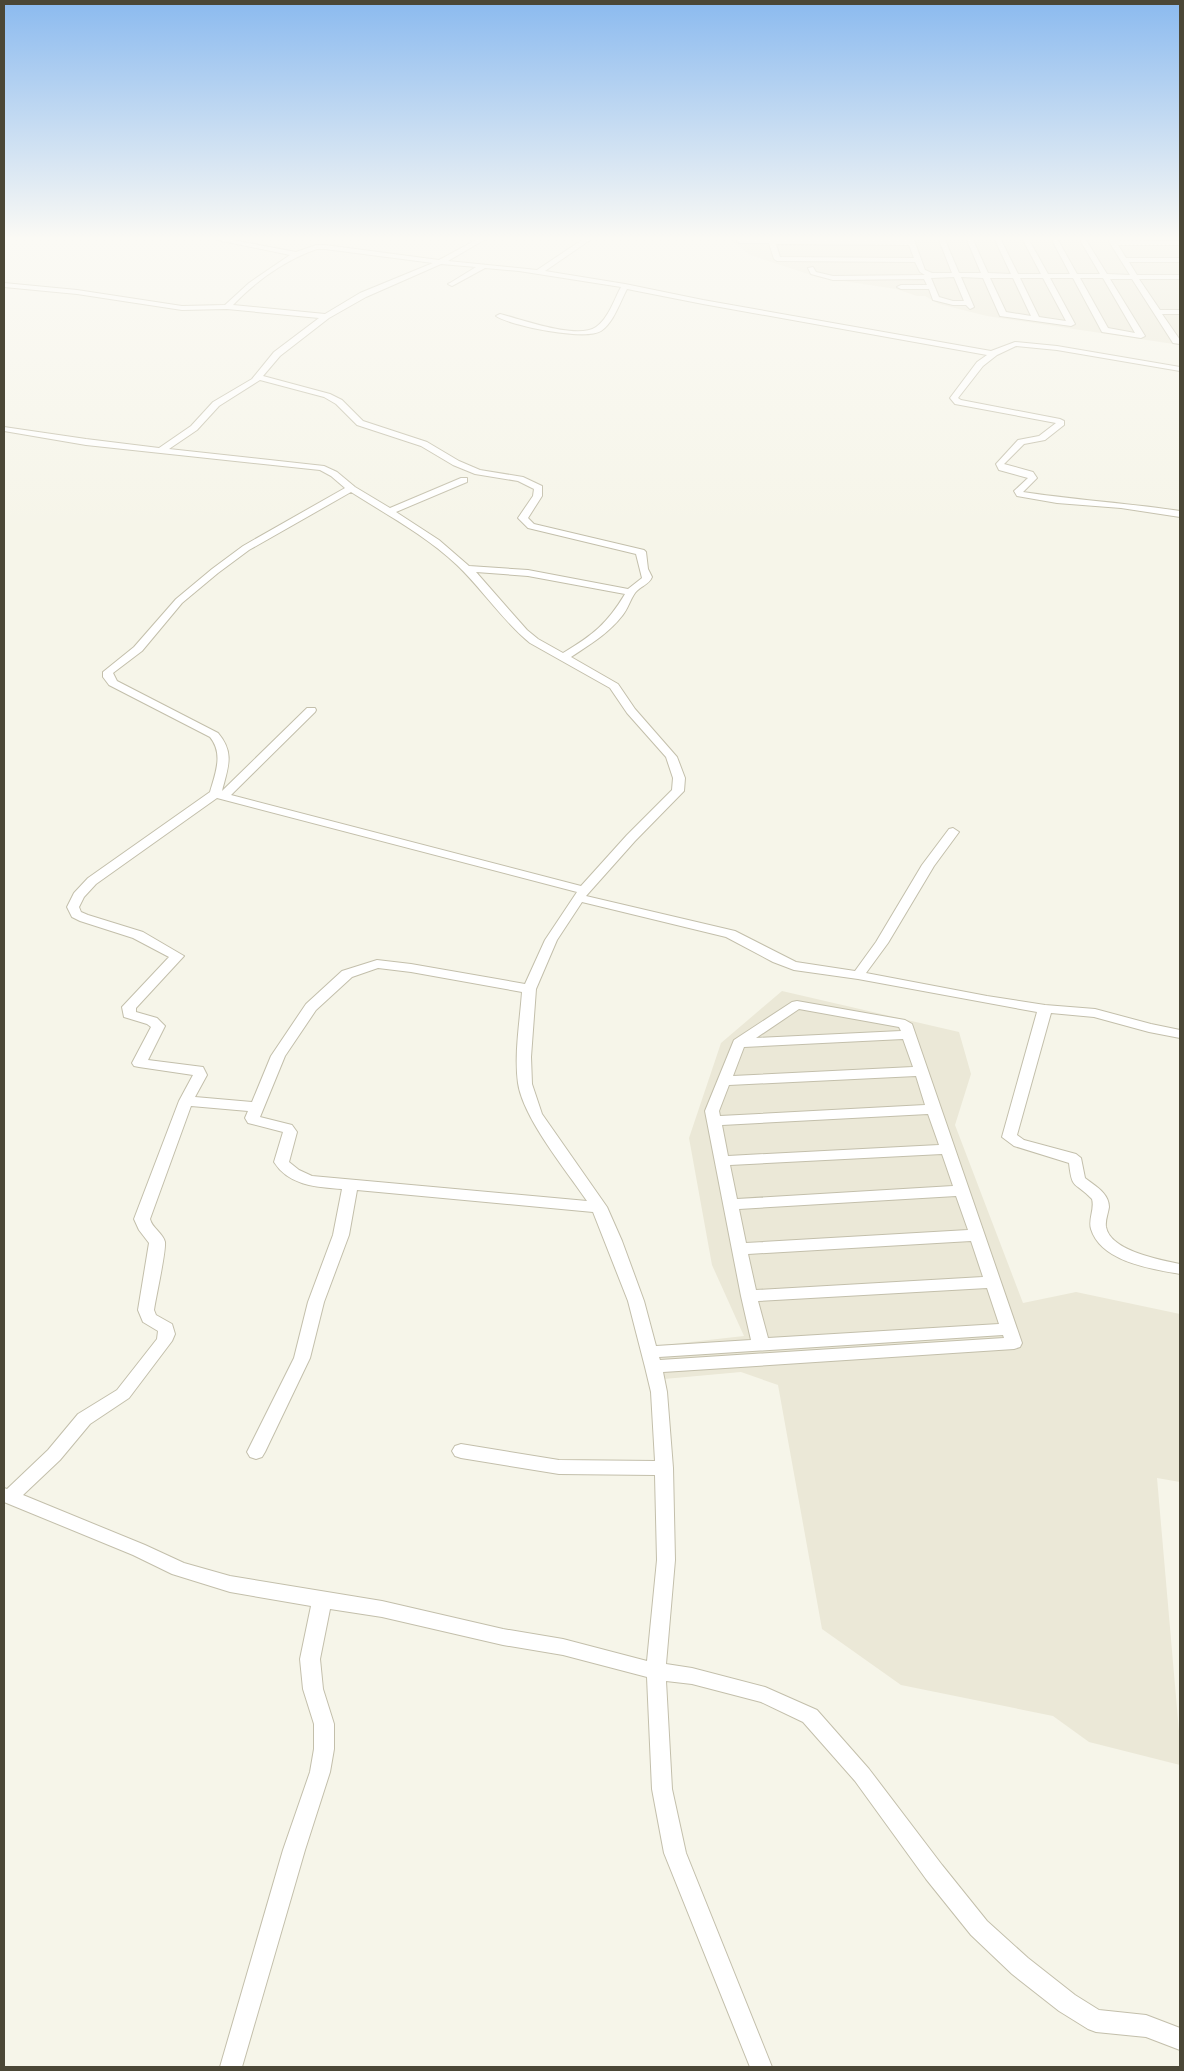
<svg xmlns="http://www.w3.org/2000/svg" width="1184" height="2071" font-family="'Space Grotesk',sans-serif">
	<rect width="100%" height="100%" fill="#f6f5e9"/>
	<path fill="#ebe8d7" d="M 731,240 L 1180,240 L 1180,345 L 987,316 L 939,304 L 925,296 L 917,296 L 896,289 L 817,277 L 750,255 Z
		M 782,991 L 959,1032 L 971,1074 L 955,1125 L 1023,1303 L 1076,1292 L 1180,1314 L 1180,1482 L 1157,1478 L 1180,1743 L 1180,1765 L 1089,1742 L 1053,1716 L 901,1685 L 822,1629 L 778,1385 L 741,1372 L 664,1379 L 655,1346 L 744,1336 L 712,1265 L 689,1138 L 721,1043 Z"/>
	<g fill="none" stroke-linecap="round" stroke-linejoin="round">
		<g stroke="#c3bfab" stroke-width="2">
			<path id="street" d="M 217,240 L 232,240 L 296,252 L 316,245 L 325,245 L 439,260 L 476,240 L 484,240 L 448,261 L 537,270 L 582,240 L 590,240 L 545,271 L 625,284 L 703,300 L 991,351 L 1015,342 L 1057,346 L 1180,367 L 1180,371 L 1057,350 L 1016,346 L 997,355 L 983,366 L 958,398 L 961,400 L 1060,419 L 1064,421 L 1064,425 L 1045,440 L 1024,444 L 1004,464 L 1033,472 L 1037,478 L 1023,492 C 1075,500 1128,503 1180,511 L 1180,517 L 1121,508 L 1057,503 L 1017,496 L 1014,491 L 1028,478 L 999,470 L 996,464 L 1018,440 L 1039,436 L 1056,423 L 955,404 L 950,398 L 977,362 L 987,355 L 703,304 L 627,289 C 620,302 614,322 601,331 C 585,341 511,326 496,316 L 500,314 C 521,319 577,340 596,327 C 608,319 614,300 621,287 L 519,271 L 485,268 L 452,286 L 448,284 L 450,283 L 476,267 L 441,264 L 366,297 L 329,318 L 280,356 L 263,376 L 330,394 L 342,400 L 363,421 L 427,442 L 459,461 L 480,470 L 523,477 L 542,486 L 542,496 L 528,518 L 534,524 L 644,550 L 646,552 L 648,569 L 652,577 C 649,585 640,586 635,593 C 630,600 628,609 622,616 C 608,634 589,645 571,657 L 618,684 L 635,709 L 677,757 L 685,778 L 684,791 L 635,841 L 586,896 L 735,931 L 796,962 L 855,971 L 876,942 L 922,865 L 949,829 L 953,828 L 959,832 L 934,866 L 888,943 L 866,973 L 987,996 L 1045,1005 L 1095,1009 L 1151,1024 L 1180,1030 L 1180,1038 L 1149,1032 L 1094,1017 L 1051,1013 L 1017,1135 L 1024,1140 L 1076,1154 L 1081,1158 L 1085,1178 C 1095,1186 1109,1193 1109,1207 C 1108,1214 1105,1220 1106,1227 C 1110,1251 1161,1260 1180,1264 L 1180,1274 C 1152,1269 1101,1262 1091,1229 C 1088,1219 1095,1209 1092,1199 C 1075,1181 1072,1191 1069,1163 L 1014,1146 L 1002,1137 L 1037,1012 L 858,979 L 794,970 L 773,962 L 726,937 L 582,902 L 557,940 L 536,989 L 531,1057 L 532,1084 L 542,1114 L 607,1207 L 622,1241 L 644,1301 L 656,1346 L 751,1340 L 741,1296 L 705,1111 L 734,1040 L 792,1002 L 797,1001 L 905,1020 L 912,1024 L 1022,1343 L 1020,1347 L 1014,1349 L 663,1372 L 667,1392 L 673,1468 L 675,1560 L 666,1664 L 692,1668 L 765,1687 L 817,1710 L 869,1769 L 942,1865 L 987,1921 L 1028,1958 L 1075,1995 L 1099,2010 L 1146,2015 L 1180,2028 L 1180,2050 L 1146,2037 L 1096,2032 L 1088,2029 L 1059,2011 L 1012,1974 L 971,1935 L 926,1879 L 855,1781 L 803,1722 L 761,1702 L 692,1684 L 666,1681 L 672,1789 L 686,1853 L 772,2067 L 750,2067 L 664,1853 L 652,1789 L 647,1677 L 563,1655 L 503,1645 L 382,1617 L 330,1609 L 320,1659 L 323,1689 L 334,1724 L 334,1749 L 330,1772 L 305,1850 L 242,2067 L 220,2067 L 283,1850 L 310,1772 L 314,1749 L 314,1724 L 303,1689 L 300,1659 L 311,1606 L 230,1592 L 172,1574 L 133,1555 L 4,1502 L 4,1488 L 7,1489 L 48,1450 L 78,1414 L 117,1390 L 157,1339 L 158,1331 L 143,1322 L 138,1310 L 149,1243 L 139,1230 L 134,1219 L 179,1101 L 193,1075 L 139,1067 L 134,1066 L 132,1063 L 151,1027 L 147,1024 L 124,1017 L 122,1007 L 169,957 L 133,938 L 80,921 L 72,917 L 67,907 L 74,893 L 88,878 L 210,792 C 215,774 224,754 210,737 L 109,685 L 103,677 L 103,672 L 134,647 L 176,599 L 212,569 L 243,546 L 345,488 L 331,476 L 320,470 L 86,445 L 4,431 L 4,427 L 86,439 L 159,448 L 191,426 L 213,402 L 252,379 L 274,352 L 319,318 L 227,309 L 182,310 L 77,294 L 4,287 L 4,283 L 77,290 L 182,306 L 225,305 L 249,283 L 290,255 ZM 317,249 L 325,249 L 433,263 L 360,293 L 325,314 L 233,305 C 256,281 285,260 317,249 ZM 260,380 L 324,397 L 336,404 L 357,425 L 421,446 L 453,465 L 475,474 L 518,481 L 534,489 L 533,496 L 518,518 L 528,528 L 636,554 L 642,578 L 628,589 L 528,570 L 469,566 L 439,540 L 396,512 L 467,482 L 467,478 L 461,478 L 390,508 L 355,487 L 337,472 L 324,466 L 169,449 L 197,430 L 219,406 ZM 351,492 C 387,515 425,535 457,565 C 483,590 503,621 530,643 L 610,688 L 627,713 L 666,757 L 673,778 L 672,790 L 627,835 L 581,886 L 231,795 L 315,712 L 316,710 L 315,708 L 307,708 L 222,791 C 228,767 235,753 218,733 L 117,681 L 113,673 L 142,651 L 182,603 L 218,573 L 249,550 ZM 476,572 L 528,576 L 625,594 C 607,624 593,635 563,653 L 538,639 L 527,630 ZM 217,798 L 577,892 L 545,940 L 525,984 L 411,964 L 377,960 L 342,971 L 306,1004 L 271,1056 L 252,1102 L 195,1097 L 207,1075 L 203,1067 L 148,1060 L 165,1026 L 157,1018 L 136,1012 L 136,1008 L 184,956 L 143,932 L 88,915 L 81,912 L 79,907 L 84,897 L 96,884 ZM 378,968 L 411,972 L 522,992 C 520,1021 514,1054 518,1083 C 523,1118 566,1170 587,1201 L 312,1176 L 299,1170 L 289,1162 L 297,1132 L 292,1125 L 260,1117 L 285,1056 L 316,1010 L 352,977 ZM 799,1009 L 899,1027 L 901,1031 L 756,1038 ZM 903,1039 L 913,1067 L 733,1076 L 744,1047 ZM 916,1076 L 925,1105 L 720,1116 L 719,1111 L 729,1085 ZM 191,1106 L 248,1111 L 245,1118 L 248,1123 L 283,1132 L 274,1162 C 289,1186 317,1187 342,1189 L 333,1235 L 308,1302 L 294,1358 L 247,1452 L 250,1457 L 256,1459 L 262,1457 L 265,1452 L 310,1358 L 324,1302 L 349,1235 L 357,1190 L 593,1212 L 628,1301 L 645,1367 L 651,1392 L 655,1461 L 559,1460 L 461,1444 L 455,1446 L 452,1451 L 455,1456 L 461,1458 L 559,1474 L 655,1475 L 657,1560 L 647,1661 L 563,1639 L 503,1629 L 382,1601 L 230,1576 L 184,1563 L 145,1545 L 23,1495 L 60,1460 L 90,1424 L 129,1398 L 172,1341 L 175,1334 L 172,1324 L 156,1315 L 154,1310 C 156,1296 166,1253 165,1242 C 163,1233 152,1228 150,1219 ZM 928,1114 L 939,1145 L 728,1156 L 722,1125 ZM 942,1154 L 953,1186 L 737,1199 L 730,1165 ZM 956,1196 L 968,1230 L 746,1243 L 739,1209 ZM 971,1241 L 983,1277 L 756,1290 L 748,1254 ZM 987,1288 L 999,1324 L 768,1338 L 758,1301 ZM 1003,1335 L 1004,1338 L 660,1360 L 659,1357 Z
				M 736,240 L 914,240 L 925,270 L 932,273 L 952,273 L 939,240 L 945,240 L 959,273 L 981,273 L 967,240 L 973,240 L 988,273 L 1011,274 L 995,240 L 1001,240 L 1018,274 L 1041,274 L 1023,240 L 1029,240 L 1048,274 L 1070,274 L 1052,240 L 1058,240 L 1077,274 L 1100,274 L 1080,240 L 1086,240 L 1107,274 L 1130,275 L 1108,240 L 1180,241 L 1180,245 L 1118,245 L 1126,258 L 1180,258 L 1180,262 L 1129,262 L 1137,275 L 1180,275 L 1180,279 L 1139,279 L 1160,310 L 1180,310 L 1180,314 L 1162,314 L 1180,340 L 1180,344 L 1173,343 L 1132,279 L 1110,279 L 1145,336 L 1141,338 L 1102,332 L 1073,278 L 1050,278 L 1075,324 L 1071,326 L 1000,316 L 983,278 L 961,277 L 974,307 L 970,309 L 966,305 L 953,305 L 933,300 L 929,289 L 901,289 L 897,287 L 901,285 L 927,285 L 924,279 L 833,280 L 811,274 L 808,268 L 813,267 L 816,272 L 833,276 L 925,275 L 920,272 L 915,262 L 777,261 L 774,259 L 769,243 L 739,243 ZM 776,244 L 909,245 L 914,258 L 780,257 ZM 954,277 L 964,301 L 953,301 L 939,297 L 931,278 ZM 990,278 L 1013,278 L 1031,316 L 1006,312 ZM 1020,278 L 1043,278 L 1066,321 L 1039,317 ZM 1080,278 L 1103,278 L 1135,333 L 1108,328 Z"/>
		</g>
		<use href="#street" fill="#fff" fill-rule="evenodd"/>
	</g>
	<linearGradient id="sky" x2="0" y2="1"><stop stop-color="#8bbaef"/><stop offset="0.45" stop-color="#fbfaf5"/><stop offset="1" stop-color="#fbfaf5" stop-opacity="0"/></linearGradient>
	<rect width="1184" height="530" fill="url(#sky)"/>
	<rect width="1184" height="2071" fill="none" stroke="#4b4736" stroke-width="10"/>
</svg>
